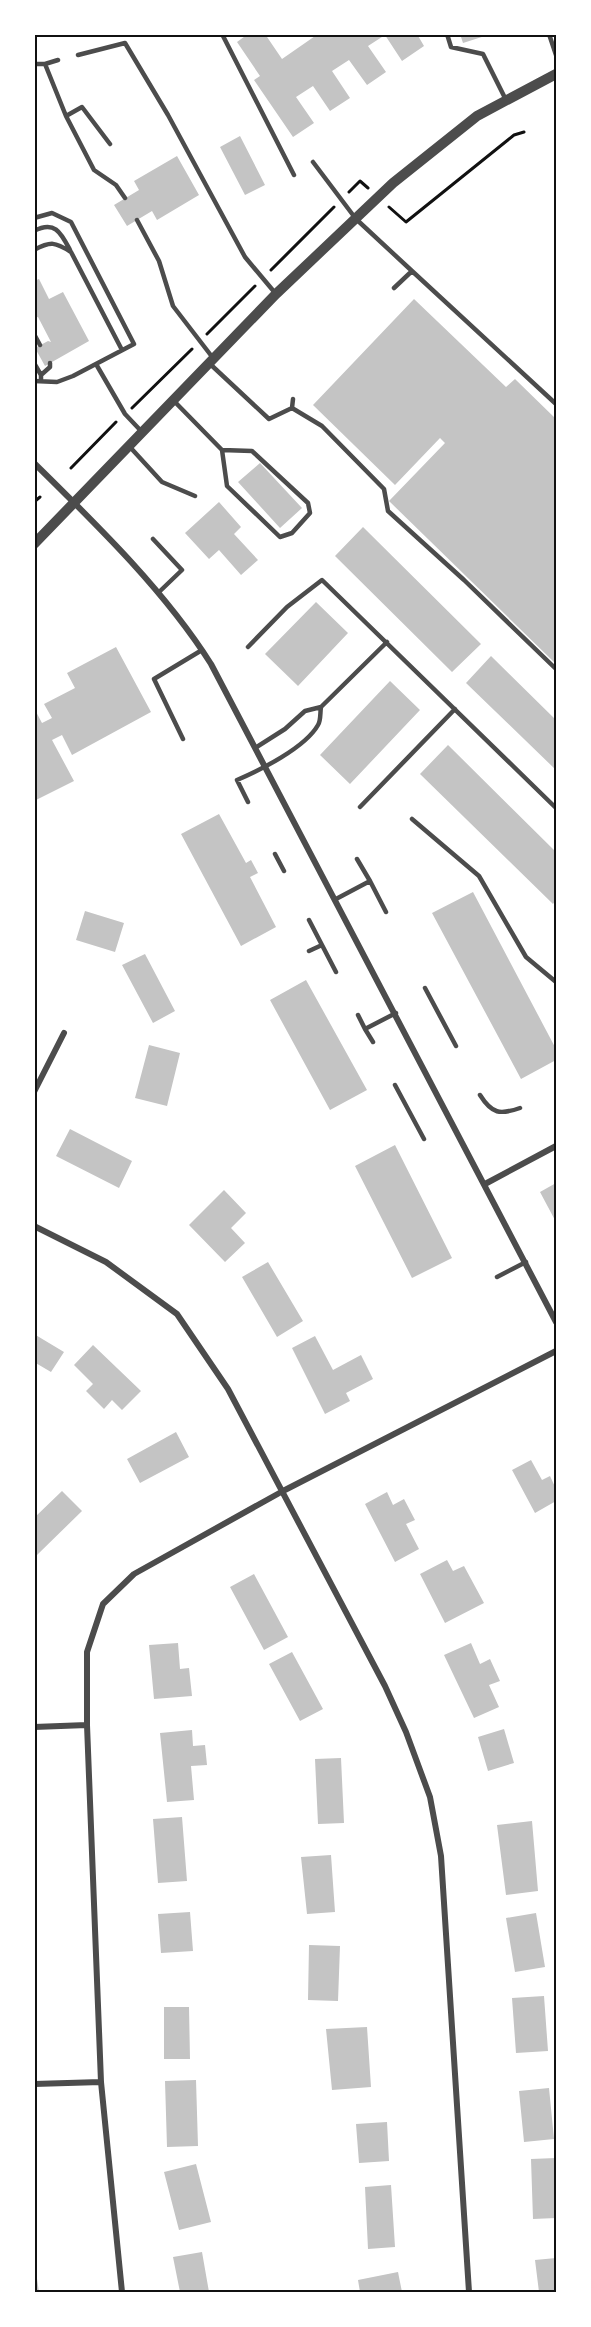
<svg xmlns="http://www.w3.org/2000/svg" width="591" height="2327" font-family="Lora,serif">
	<rect width="100%" height="100%" fill="#fff"/>
	<path fill="#c4c4c4" d="M 248,34 L 265,34 L 282,59 L 318,34 L 417,34 L 424,46 L 402,61 L 385,35 L 368,46 L 386,72 L 367,85 L 349,60 L 332,71 L 350,98 L 330,111 L 313,86 L 296,97 L 314,123 L 293,137 L 254,80 L 260,76 L 237,42 Z
		M 460,34 L 488,34 L 488,35 L 463,43 Z
		M 240,136 L 265,185 L 245,195 L 220,147 Z
		M 177,156 L 199,195 L 157,220 L 152,211 L 127,226 L 114,205 L 139,190 L 134,181 Z
		M 39,279 L 49,299 L 63,292 L 89,341 L 45,366 L 35,348 L 48,341 L 51,342 L 38,317 L 34,318 L 34,281 Z
		M 414,299 L 506,387 L 515,379 L 556,419 L 556,664 L 389,501 L 445,443 L 440,438 L 395,485 L 313,405 Z
		M 260,463 L 302,508 L 280,528 L 238,482 Z
		M 219,502 L 241,527 L 234,534 L 258,560 L 241,575 L 219,550 L 209,559 L 185,533 Z
		M 363,527 L 481,644 L 452,672 L 335,556 Z
		M 316,602 L 348,633 L 298,686 L 265,654 Z
		M 116,647 L 151,712 L 72,755 L 62,735 L 52,740 L 74,781 L 34,801 L 34,708 L 42,723 L 52,718 L 44,704 L 75,688 L 67,673 Z
		M 491,656 L 556,720 L 556,770 L 466,683 Z
		M 390,681 L 420,710 L 350,784 L 320,755 Z
		M 448,745 L 556,852 L 556,900 L 553,904 L 420,774 Z
		M 219,814 L 246,863 L 251,860 L 258,873 L 250,877 L 276,927 L 241,946 L 181,834 Z
		M 473,892 L 556,1049 L 556,1060 L 521,1079 L 432,913 Z
		M 85,911 L 124,923 L 115,952 L 76,940 Z
		M 145,954 L 175,1011 L 153,1023 L 122,965 Z
		M 306,980 L 367,1090 L 330,1110 L 270,1000 Z
		M 149,1045 L 180,1053 L 167,1106 L 135,1098 Z
		M 70,1129 L 132,1161 L 119,1188 L 56,1156 Z
		M 395,1145 L 452,1258 L 412,1278 L 355,1166 Z
		M 556,1183 L 556,1222 L 540,1192 Z
		M 224,1190 L 246,1213 L 231,1228 L 245,1243 L 225,1262 L 189,1225 Z
		M 268,1262 L 303,1321 L 277,1337 L 242,1277 Z
		M 34,1334 L 64,1352 L 51,1372 L 34,1362 Z
		M 315,1336 L 333,1370 L 361,1355 L 373,1379 L 346,1393 L 350,1401 L 325,1414 L 292,1348 Z
		M 93,1345 L 141,1391 L 122,1410 L 112,1400 L 104,1409 L 86,1391 L 93,1384 L 74,1365 Z
		M 176,1432 L 189,1457 L 140,1483 L 127,1459 Z
		M 531,1460 L 542,1480 L 550,1476 L 556,1489 L 556,1501 L 535,1513 L 512,1470 Z
		M 62,1491 L 82,1511 L 37,1555 L 34,1553 L 34,1518 Z
		M 387,1492 L 393,1505 L 404,1499 L 415,1520 L 406,1524 L 419,1549 L 395,1562 L 365,1504 Z
		M 447,1560 L 453,1571 L 464,1566 L 484,1603 L 445,1623 L 420,1574 Z
		M 254,1574 L 288,1637 L 264,1650 L 230,1587 Z
		M 178,1643 L 180,1669 L 189,1668 L 192,1696 L 154,1699 L 149,1645 Z
		M 471,1643 L 480,1664 L 490,1659 L 500,1681 L 489,1685 L 499,1707 L 474,1718 L 444,1655 Z
		M 292,1652 L 323,1709 L 300,1721 L 269,1664 Z
		M 504,1729 L 514,1763 L 488,1771 L 478,1737 Z
		M 192,1730 L 193,1746 L 205,1745 L 207,1765 L 191,1766 L 194,1800 L 167,1802 L 160,1733 Z
		M 341,1758 L 344,1823 L 318,1824 L 315,1759 Z
		M 182,1817 L 187,1881 L 158,1883 L 153,1819 Z
		M 532,1821 L 538,1891 L 506,1895 L 497,1825 Z
		M 331,1855 L 335,1912 L 307,1914 L 301,1857 Z
		M 190,1912 L 193,1951 L 161,1953 L 158,1914 Z
		M 536,1913 L 545,1967 L 515,1972 L 506,1918 Z
		M 309,1945 L 340,1946 L 338,2001 L 308,2000 Z
		M 544,1996 L 548,2051 L 516,2053 L 512,1998 Z
		M 164,2007 L 189,2007 L 190,2059 L 164,2059 Z
		M 367,2027 L 371,2087 L 332,2090 L 326,2029 Z
		M 196,2080 L 198,2146 L 167,2147 L 165,2081 Z
		M 549,2088 L 554,2139 L 524,2142 L 519,2091 Z
		M 387,2122 L 389,2161 L 359,2163 L 356,2124 Z
		M 556,2158 L 556,2218 L 533,2219 L 531,2159 Z
		M 196,2164 L 211,2222 L 179,2230 L 164,2172 Z
		M 391,2185 L 395,2247 L 368,2249 L 365,2187 Z
		M 202,2252 L 209,2292 L 180,2292 L 173,2257 Z
		M 556,2258 L 556,2292 L 539,2292 L 535,2260 Z
		M 34,2272 L 36,2272 L 39,2292 L 34,2292 Z
		M 398,2272 L 402,2292 L 360,2292 L 358,2280 Z"/>
	<g fill="none" stroke-linecap="round" stroke-linejoin="round">
		<path stroke="#111" stroke-width="3" d="M 349,192 L 360,181 L 368,188
			M 389,207 L 406,222 L 514,135 L 524,132
			M 271,270 L 334,207
			M 207,334 L 255,286
			M 132,408 L 192,349
			M 71,468 L 116,422
			M 34,502 L 40,497"/>
		<path stroke="#4c4c4c" stroke-width="4.5" d="M 222,34 L 294,175
			M 447,34 L 451,47 L 483,54 L 506,100
			M 549,34 L 556,55
			M 78,55 L 125,43 L 168,115 L 245,257 L 276,294
			M 34,64 L 45,64 L 58,60
			M 45,64 L 66,116 L 94,170 L 116,185 L 125,198
			M 66,116 L 82,107 L 110,144
			M 313,162 L 356,219 L 412,271 L 394,288
			M 34,218 L 52,213 L 71,222 L 134,344 L 73,376 L 57,382 L 34,381
			M 137,220 L 159,261 L 173,306 L 213,358
			M 34,231 C 55,220 61,233 70,250
			M 34,250 C 51,241 55,242 71,252 L 122,350
			M 412,271 L 556,404
			M 34,334 L 40,345
			M 34,363 L 41,375 L 41,380
			M 209,363 L 269,419 L 292,408 L 293,399
			M 96,364 L 125,414 L 142,432
			M 41,375 L 50,367 L 50,363
			M 173,400 L 222,450 L 227,486 L 280,537 L 292,533 L 310,513 L 308,503 L 252,451 L 222,450
			M 292,408 L 322,426 L 384,489 L 388,511 L 464,580 L 556,669
			M 129,446 L 162,482 L 195,496
			M 153,539 L 182,570 L 158,593
			M 248,647 L 287,607 L 322,580 L 556,808
			M 183,739 L 154,679 L 202,650
			M 255,748 L 285,729 L 305,711 L 321,707 L 387,642
			M 248,802 L 237,780 C 260,770 305,748 318,725 C 321,721 320,712 321,707
			M 360,807 L 455,709
			M 412,819 L 479,876 L 526,957 L 556,982
			M 275,854 L 284,871
			M 357,859 L 370,881
			M 336,899 L 370,881 L 386,912
			M 309,920 L 336,972
			M 309,951 L 322,945
			M 425,988 L 456,1046
			M 358,1015 L 365,1029 L 396,1013
			M 365,1029 L 373,1042
			M 395,1085 L 424,1139
			M 480,1095 C 492,1114 500,1115 520,1108
			M 497,1277 L 526,1262"/>
		<path stroke="#4c4c4c" stroke-width="6" d="M 34,463 C 96,524 165,591 211,664 L 556,1322
			M 34,1092 L 64,1033
			M 485,1184 L 556,1146
			M 34,1226 L 106,1262 L 177,1314 L 228,1389 L 385,1686 L 406,1732 L 430,1797 L 441,1856 L 469,2292
			M 34,1727 L 87,1725
			M 34,2084 L 101,2082
			M 122,2292 L 101,2082 L 87,1725 L 87,1652 L 103,1604 L 134,1574 L 283,1491 L 556,1351"/>
		<path stroke="#4c4c4c" stroke-width="10" d="M 34,544 L 276,294 L 393,183 L 477,116 L 556,74"/>
	</g>
	<rect width="591" height="2327" fill="none" stroke="#ffffff" stroke-width="72"/>
	<rect x="36" y="36" width="519" height="2255" fill="none" stroke="#111" stroke-width="2"/>
</svg>
